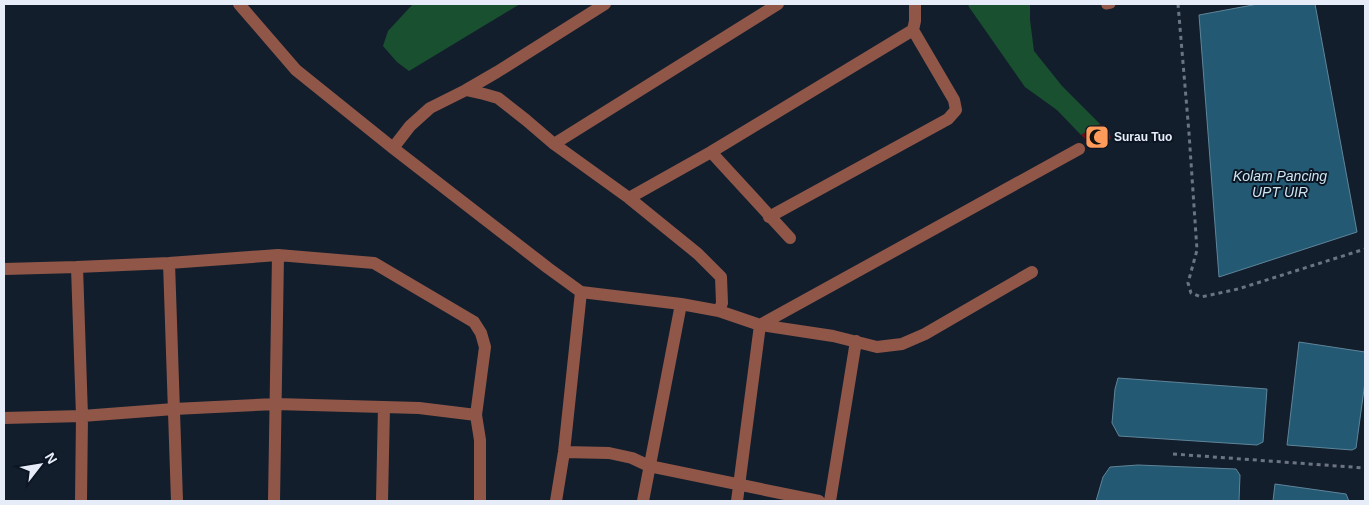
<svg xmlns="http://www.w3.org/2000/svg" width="1369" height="505" font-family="Arial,sans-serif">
	<rect width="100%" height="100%" fill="#131e2d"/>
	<path fill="#195130" d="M 413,4 L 520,4 L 409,71 L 397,62 L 383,46 L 388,31 Z
		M 968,4 L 1030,4 L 1030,20 L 1034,51 L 1062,86 L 1100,124 L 1081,135 L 1057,110 L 1025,87 L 969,7 Z"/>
	<path fill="#235972" stroke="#5e859a" d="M 1258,4 L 1315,4 L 1357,232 L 1219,277 L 1199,15 Z
		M 1299,342 L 1365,352 L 1365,382 L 1356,448 L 1352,450 L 1287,445 Z
		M 1118,378 L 1267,389 L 1263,442 L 1257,445 L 1119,436 L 1112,423 L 1115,389 Z
		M 1138,465 L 1236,469 L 1240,475 L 1239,501 L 1096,501 L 1103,477 L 1110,467 Z
		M 1275,484 L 1346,494 L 1349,501 L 1273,501 Z"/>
	<path fill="#671316" d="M 1100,124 L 1109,131 L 1111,138 L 1107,142 L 1095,149 L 1081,135 Z"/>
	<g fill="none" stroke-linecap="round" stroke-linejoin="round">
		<path stroke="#6b7482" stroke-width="3" stroke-dasharray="4 4" stroke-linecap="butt" d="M 1178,4 L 1189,133 L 1197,250 L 1188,283 L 1191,293 L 1201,297 L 1238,289 L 1365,249
			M 1173,454 L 1365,468"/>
		<path stroke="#905749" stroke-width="9" d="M 1106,5 L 1111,4"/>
		<path stroke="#905749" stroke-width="12" d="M 239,4 L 296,70 L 393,148 L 548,268 L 581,292 L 681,304 L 719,311 L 760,325 L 833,336 L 877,347 L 902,344 L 925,334 L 1032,272
			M 466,90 L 497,72 L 605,4
			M 554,144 L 778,4
			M 393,148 L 410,126 L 430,108 L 466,90 L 484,94 L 498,98 L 526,120 L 554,144 L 629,198 L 698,254 L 721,277 L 722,303 L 719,311
			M 711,152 L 790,238
			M 629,198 L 711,152 L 913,30 L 915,21 L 915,4
			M 769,217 L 948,119 L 956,110 L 954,100 L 913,30
			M 169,263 L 177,501
			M 77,267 L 82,416 L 81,501
			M 4,269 L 77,267 L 169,263 L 278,255 L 374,263 L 474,322 L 481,333 L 485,347 L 476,415 L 480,440 L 480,501
			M 4,418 L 82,416 L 174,409 L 276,404 L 419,408 L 476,415
			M 564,452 L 609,453 L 632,458 L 649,466 L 819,501
			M 274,501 L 278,255
			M 382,501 L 384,407
			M 556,501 L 564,452 L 581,292
			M 643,501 L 681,304
			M 737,501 L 760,325 L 1079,149
			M 830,501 L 856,341"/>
	</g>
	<defs>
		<g id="mosque-square" transform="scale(1.25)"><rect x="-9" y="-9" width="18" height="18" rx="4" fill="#ff9b5a" stroke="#0b1523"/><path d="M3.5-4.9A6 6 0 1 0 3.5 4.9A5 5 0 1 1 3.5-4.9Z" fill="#111"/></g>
	</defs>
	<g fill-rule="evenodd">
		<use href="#mosque-square" x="1097" y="137"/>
	</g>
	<g text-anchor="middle" stroke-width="4" stroke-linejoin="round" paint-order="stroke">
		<g font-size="12" font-weight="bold" fill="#e6edf8" stroke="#0b1523" text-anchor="start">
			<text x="1114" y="141">Surau Tuo</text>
		</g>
		<g font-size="14" font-style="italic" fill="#cee4f1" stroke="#0b1523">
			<text x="1280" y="181">Kolam Pancing<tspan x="1280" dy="16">UPT UIR</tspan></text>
		</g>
	</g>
	<rect width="1369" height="505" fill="none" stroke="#e6edf8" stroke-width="10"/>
	<g transform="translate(40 465) rotate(59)" stroke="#0b1523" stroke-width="4" paint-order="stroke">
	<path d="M0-4L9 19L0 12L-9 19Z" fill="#e6edf8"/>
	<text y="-8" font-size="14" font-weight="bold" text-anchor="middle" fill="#e6edf8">N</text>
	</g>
</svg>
